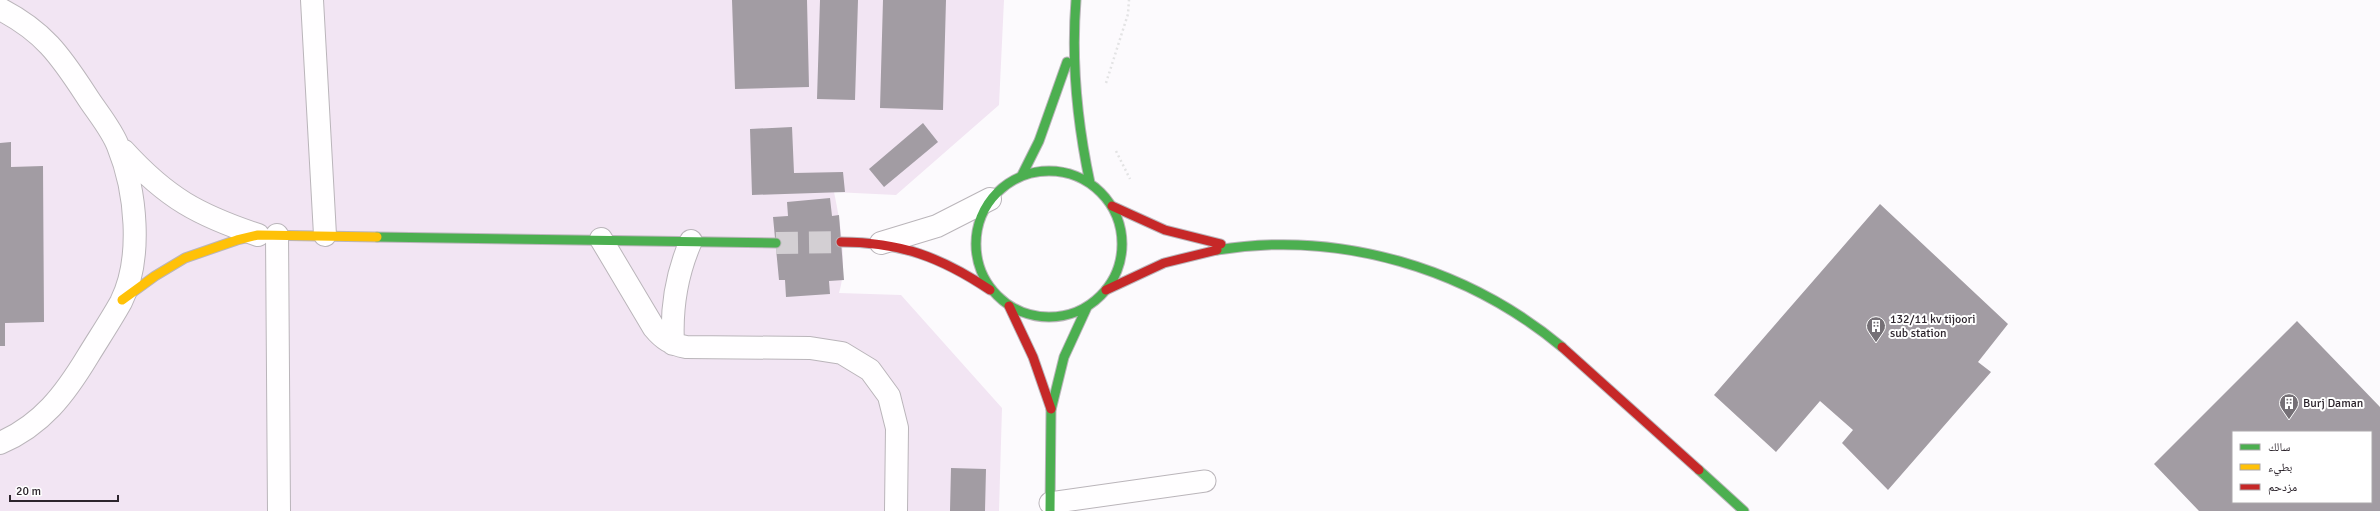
<svg xmlns="http://www.w3.org/2000/svg" width="2380" height="511" font-family="Signika,'Noto Naskh Arabic',sans-serif">
	<rect width="100%" height="100%" fill="#fcfafd"/>
	<path fill="#f2e5f3" d="M 0,0 L 1004,0 L 999,105 L 896,195 L 834,192 C 840,221 848,265 839,293 L 901,295 L 1002,408 L 999,511 L 0,511 Z"/>
	<path fill="#a29ca3" fill-rule="evenodd" d="M 732,0 L 807,0 L 809,87 L 735,89 Z
		M 820,0 L 858,0 L 855,100 L 817,99 Z
		M 883,0 L 946,0 L 943,110 L 880,108 Z
		M 923,123 L 938,142 L 884,187 L 869,169 Z
		M 792,127 L 794,173 L 843,172 L 845,192 L 752,195 L 750,129 Z
		M 11,142 L 11,167 L 43,166 L 44,322 L 5,323 L 5,346 L 0,346 L 0,143 Z
		M 830,198 L 832,216 L 839,215 L 844,280 L 829,281 L 830,294 L 786,297 L 785,280 L 779,280 L 773,217 L 788,216 L 787,202 Z
		M 1880,204 L 2008,324 L 1978,362 L 1991,372 L 1888,490 L 1842,443 L 1853,430 L 1820,401 L 1776,452 L 1714,395 Z
		M 2297,321 L 2380,407 L 2380,511 L 2199,511 L 2154,464 ZM 2233,432 L 2371,432 L 2371,502 L 2233,502 Z
		M 951,468 L 986,469 L 985,511 L 950,511 Z"/>
	<g fill="none" stroke-linecap="round" stroke-linejoin="round">
		<path stroke="#d3cfd3" stroke-width="22" stroke-dasharray="22 11" stroke-linecap="butt" d="M 776,243 L 841,242"/>
		<g stroke="#bab5ba" stroke-width="23">
			<path id="lane" d="M 1050,503 L 1205,481"/>
		</g>
		<g stroke="#bab5ba" stroke-width="24">
			<path id="street" d="M 312,0 L 325,235
				M 0,9 C 43,31 60,55 86,95 C 96,111 111,128 118,146 C 136,190 143,258 121,302 C 111,320 99,338 88,356 C 65,394 42,425 0,443
				M 124,151 C 167,198 198,215 258,235
				M 277,235 L 279,511
				M 601,239 L 654,328 C 663,339 671,344 686,347 L 810,348 L 842,353 L 870,370 L 889,396 L 897,428 L 896,511
				M 881,243 L 937,226 L 990,199
				M 673,344 C 671,307 676,275 691,241"/>
		</g>
		<g stroke="#bab5ba" stroke-width="11">
			<path id="fast" d="M 1076,0 C 1071,63 1077,122 1090,183
				M976 244a73 73 0 1 1 146 0a73 73 0 1 1-146 0Z
				M 1022,175 L 1039,141 L 1067,62
				M 377,237 L 776,243
				M 1217,250 C 1340,230 1467,268 1562,347
				M 1699,470 L 1744,511
				M 1050,511 L 1051,410 L 1064,357 L 1087,307"/>
		</g>
		<g stroke="#bab5ba" stroke-width="11">
			<path id="slow" d="M 122,300 L 155,276 L 185,258 L 237,240 L 258,235 L 377,237"/>
		</g>
		<g stroke="#bab5ba" stroke-width="11">
			<path id="jam" d="M 1112,206 L 1165,230 L 1221,244
				M 841,242 C 900,242 941,257 990,290
				M 1106,290 L 1164,263 L 1217,250
				M 1009,306 L 1033,357 L 1051,409
				M 1562,347 L 1699,470"/>
		</g>
		<path stroke="#e3e3e4" stroke-width="2.5" stroke-dasharray="2 3" stroke-linecap="butt" d="M 1106,83 L 1128,14 L 1129,0
			M 1116,151 L 1130,179"/>
		<use href="#lane" stroke="#fffeff" stroke-width="21"/>
		<use href="#street" stroke="#fffeff" stroke-width="22"/>
		<use href="#fast" stroke="#4caf50" stroke-width="9"/>
		<use href="#slow" stroke="#ffc107" stroke-width="9"/>
		<use href="#jam" stroke="#c62828" stroke-width="9"/>
	</g>
	<defs>
		<g id="building-pin" transform="scale(1)"><path d="M0 17L-7.5 6A9.5 9.5 0 1 1 7.5 6Z" fill="#757076" stroke="#fff"/><path d="M-4-6H4V6H1V3H-1V6H-4ZM-2.5-4.3h1.7v1.8h-1.7ZM.8-4.3h1.7v1.8H.8ZM-2.5-1h1.7V.8h-1.7ZM.8-1h1.7V.8H.8Z" fill="#fff"/></g>
	</defs>
	<g fill-rule="evenodd">
		<use href="#building-pin" x="1876" y="326"/>
		<use href="#building-pin" x="2289" y="403"/>
	</g>
	<g text-anchor="middle" stroke-width="4" stroke-linejoin="round" paint-order="stroke">
		<g font-size="12" fill="#2d252d" stroke="#fff" text-anchor="start">
			<text x="1890" y="323">132/11 kv tijoori<tspan x="1890" dy="14">sub station</tspan></text>
			<text x="2303" y="407">Burj Daman</text>
		</g>
	</g>
	<rect x="2232" y="431" width="140" height="72" fill="#ffffff" stroke="#aba8ab"/>
	<rect x="2240" y="444" width="20" height="6" fill="#4caf50" stroke="#aba8ab"/>
	<text x="2268" y="451" font-size="12" fill="#2d252d">سالك</text>
	<rect x="2240" y="464" width="20" height="6" fill="#ffc107" stroke="#aba8ab"/>
	<text x="2268" y="471" font-size="12" fill="#2d252d">بطيء</text>
	<rect x="2240" y="484" width="20" height="6" fill="#c62828" stroke="#aba8ab"/>
	<text x="2268" y="491" font-size="12" fill="#2d252d">مزدحم</text>
	<path d="M10 495v6h108v-6" fill="none" stroke="#2d252d" stroke-width="2"/>
	<text x="16" y="495" font-size="12" fill="#2d252d" stroke="#ffffff" stroke-width="3" paint-order="stroke">20 m</text>
</svg>
